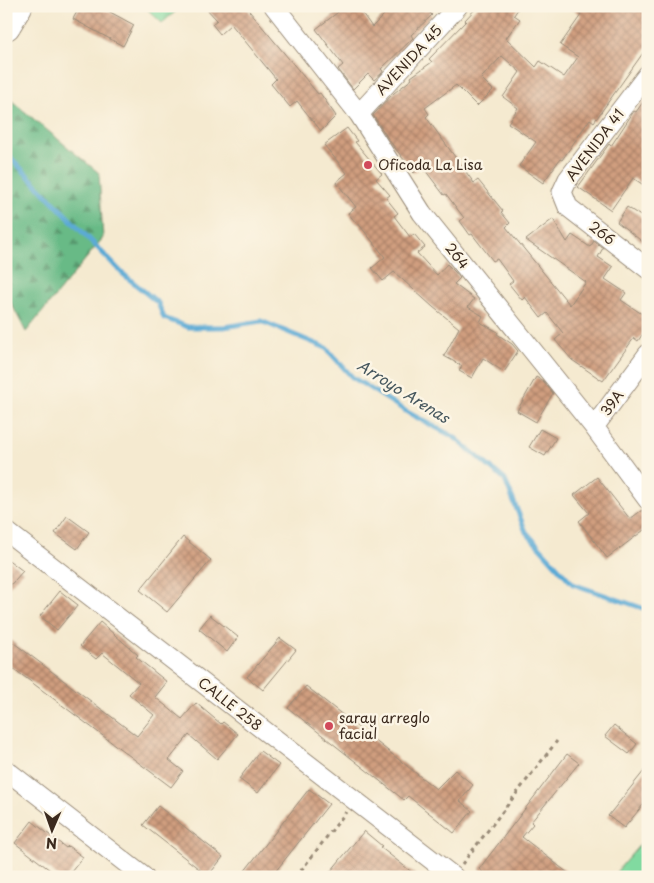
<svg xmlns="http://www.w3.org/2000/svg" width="654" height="883" font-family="'Playpen Sans',sans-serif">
	<defs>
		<pattern id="forest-firs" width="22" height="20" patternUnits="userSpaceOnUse" patternTransform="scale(1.25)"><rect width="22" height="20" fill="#68ba86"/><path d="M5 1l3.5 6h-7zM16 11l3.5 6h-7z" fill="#57976d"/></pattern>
		<pattern id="park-crowns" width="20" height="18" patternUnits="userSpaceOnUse" patternTransform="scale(1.25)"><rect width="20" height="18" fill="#81daa0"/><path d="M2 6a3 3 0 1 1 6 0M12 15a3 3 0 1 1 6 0" fill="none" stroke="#70bb89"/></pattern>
		<pattern id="building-cross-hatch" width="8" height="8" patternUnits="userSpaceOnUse" patternTransform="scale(1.25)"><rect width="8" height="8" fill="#d09e7f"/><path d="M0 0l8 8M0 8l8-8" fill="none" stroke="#aa8167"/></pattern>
	</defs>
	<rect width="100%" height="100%" fill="#fcf5e5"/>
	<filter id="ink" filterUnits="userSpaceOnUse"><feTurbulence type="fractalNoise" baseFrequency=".02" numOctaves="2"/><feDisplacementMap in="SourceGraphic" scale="10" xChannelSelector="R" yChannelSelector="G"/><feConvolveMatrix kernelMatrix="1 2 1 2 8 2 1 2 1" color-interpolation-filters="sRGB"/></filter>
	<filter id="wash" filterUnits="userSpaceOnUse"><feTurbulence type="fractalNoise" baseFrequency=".0096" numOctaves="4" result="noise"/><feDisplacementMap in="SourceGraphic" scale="20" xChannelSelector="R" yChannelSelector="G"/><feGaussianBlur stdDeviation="1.12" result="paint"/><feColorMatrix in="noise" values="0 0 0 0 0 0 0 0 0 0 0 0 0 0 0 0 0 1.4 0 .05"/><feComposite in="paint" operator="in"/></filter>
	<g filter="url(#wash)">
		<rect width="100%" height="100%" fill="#f5ead0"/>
		<path fill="url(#forest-firs)" stroke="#527252" d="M 6,96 L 99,173 L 103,238 L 26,332 L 6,293 Z"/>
		<path fill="url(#park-crowns)" stroke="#5e825f" d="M 144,6 L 182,6 L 162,23 Z"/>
		<path fill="#81daa0" stroke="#5e825f" d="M 648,835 L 648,877 L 612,877 Z"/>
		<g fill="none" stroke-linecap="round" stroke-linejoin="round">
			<path stroke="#5baad5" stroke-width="5" d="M 6,153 L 122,273 L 158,303 L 164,318 L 188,327 L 224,327 L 261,321 L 326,348 L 352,377 L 407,412 L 454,437 L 505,480 L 526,532 L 573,584 L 648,610"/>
		</g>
		<g id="blocks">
			<path fill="url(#building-cross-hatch)" d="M 80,6 L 99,6 L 134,25 L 123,46 L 73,19 Z
				M 204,6 L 245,6 L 318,94 L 320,93 L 336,116 L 321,131 L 297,101 L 290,107 L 271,84 L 276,79 L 231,24 L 220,34 L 212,24 L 217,20 Z
				M 346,6 L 357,6 L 372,27 L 393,6 L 436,6 L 430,13 L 432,15 L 411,35 L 413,38 L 381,69 L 383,71 L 382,73 L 374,80 L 368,74 L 353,89 L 338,69 L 343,65 L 316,29 Z
				M 478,6 L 520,6 L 514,15 L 520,19 L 506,38 L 536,67 L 540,61 L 564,77 L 578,57 L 560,45 L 581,15 L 568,6 L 648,6 L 648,46 L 594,122 L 590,119 L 562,160 L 560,159 L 543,183 L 519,166 L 536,142 L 508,123 L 518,108 L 503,97 L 520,72 L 502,56 L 481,78 L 493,90 L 477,106 L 456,85 L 425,108 L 429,114 L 426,117 L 474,183 L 478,180 L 503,211 L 501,212 L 510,223 L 506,227 L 570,305 L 586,282 L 526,240 L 553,219 L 567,242 L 572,235 L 590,247 L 594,241 L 603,248 L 598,257 L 613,267 L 605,279 L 626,293 L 621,300 L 648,318 L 648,326 L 638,341 L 634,338 L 603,381 L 572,360 L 555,340 L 563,333 L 547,313 L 541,318 L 525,297 L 522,300 L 509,284 L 513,281 L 497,259 L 493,261 L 472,234 L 470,235 L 460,221 L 464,218 L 446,194 L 444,195 L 422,166 L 414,173 L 389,140 L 373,115 L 394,93 L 412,79 L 411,77 L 432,62 L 429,59 L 466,21 L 465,20 Z
				M 648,95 L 648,188 L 633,178 L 611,210 L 578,187 L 609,144 L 611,146 L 634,111 L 636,112 Z
				M 347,128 L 357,141 L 355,142 L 382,174 L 376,179 L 390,195 L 386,198 L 398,213 L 394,216 L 410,237 L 414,234 L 425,247 L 417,253 L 437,275 L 447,264 L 454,271 L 460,278 L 454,284 L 474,299 L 468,307 L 483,316 L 480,322 L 498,332 L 497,334 L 512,344 L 518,351 L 504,372 L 483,358 L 472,378 L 459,371 L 462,366 L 444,356 L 459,328 L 433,307 L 394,272 L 383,281 L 372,268 L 385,257 L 357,222 L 356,223 L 348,213 L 356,207 L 336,182 L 347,173 L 324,145 Z
				M 627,207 L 648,221 L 648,246 L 617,222 Z
				M 536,377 L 543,381 L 553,393 L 536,422 L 517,411 Z
				M 540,429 L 556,438 L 545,456 L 529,447 Z
				M 597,477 L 630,519 L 642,510 L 648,518 L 648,527 L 607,558 L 579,521 L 589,513 L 574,495 Z
				M 67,516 L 89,532 L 77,549 L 55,533 Z
				M 183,537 L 211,560 L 167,612 L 140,590 Z
				M 6,558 L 23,571 L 6,590 Z
				M 60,591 L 78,605 L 57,630 L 40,616 Z
				M 210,615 L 238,637 L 227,652 L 199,629 Z
				M 100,622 L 138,655 L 136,657 L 167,682 L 155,697 L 182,719 L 196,703 L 221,724 L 223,722 L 238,734 L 217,759 L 189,735 L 169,760 L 183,771 L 171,787 L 6,663 L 6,637 L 137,736 L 154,715 L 129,694 L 139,683 L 102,653 L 96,659 L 80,646 Z
				M 280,638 L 296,650 L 263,690 L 247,677 Z
				M 306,686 L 436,789 L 455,770 L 473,785 L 460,801 L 472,811 L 454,833 L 408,796 L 404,800 L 288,708 Z
				M 614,725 L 637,744 L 629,754 L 605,736 Z
				M 260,751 L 279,765 L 258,793 L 239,779 Z
				M 567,754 L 579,763 L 531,822 L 533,824 L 522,837 L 573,877 L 489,877 L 479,869 Z
				M 648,766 L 648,799 L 624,828 L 608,816 Z
				M 309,789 L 329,804 L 271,877 L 240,877 Z
				M 158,806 L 223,857 L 208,876 L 143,825 Z
				M 32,821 L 66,848 L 68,846 L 83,857 L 67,877 L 59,877 L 15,843 Z
				M 364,831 L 382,846 L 380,847 L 418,877 L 326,877 Z"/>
		</g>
	</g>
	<g filter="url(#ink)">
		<use href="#blocks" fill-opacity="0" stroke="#988a77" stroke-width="1"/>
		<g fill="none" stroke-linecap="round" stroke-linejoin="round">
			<g stroke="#988a77" stroke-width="21">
				<path id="minor" d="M 274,6 L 359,114 L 422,213 L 594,427 L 648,500
					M 648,74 L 568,179 L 562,192 L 568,207 L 648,269
					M 359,114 L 458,6
					M 594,427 L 648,354
					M 6,531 L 454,877
					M 6,770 L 144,877"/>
			</g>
			<g stroke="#988a77" stroke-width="30">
				<path id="primary" d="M 6,26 L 18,6"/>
			</g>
			<path stroke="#988a77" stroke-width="3" stroke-dasharray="4 4" stroke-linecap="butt" d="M 462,864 L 557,741
				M 296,877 L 346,812"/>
			<use href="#minor" stroke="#fff" stroke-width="19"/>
			<use href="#primary" stroke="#fff" stroke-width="28"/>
		</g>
	</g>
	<g fill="#d1495b" stroke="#fcf5e5" stroke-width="2">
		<circle cx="368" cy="165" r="5"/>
		<circle cx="329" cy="726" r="5"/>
	</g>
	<g text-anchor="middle" stroke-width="5" stroke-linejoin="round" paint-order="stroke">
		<g font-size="14" fill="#3b2a1e" stroke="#fcf5e5">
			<text transform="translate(409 60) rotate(-47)" y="5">AVENIDA 45</text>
			<text transform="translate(595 145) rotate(-53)" y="5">AVENIDA 41</text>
			<text transform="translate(602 233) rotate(38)" y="5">266</text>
			<text transform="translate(457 256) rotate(51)" y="5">264</text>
			<text transform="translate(612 403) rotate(-54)" y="5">39A</text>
			<text transform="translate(230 704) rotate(38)" y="5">CALLE 258</text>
		</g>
		<g font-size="14" fill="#3b2a1e" stroke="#fcf5e5" text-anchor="start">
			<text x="378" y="170">Oficoda La Lisa</text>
			<text x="339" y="723">saray arreglo<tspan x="339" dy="16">facial</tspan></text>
		</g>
		<g font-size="15" font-style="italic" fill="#46575e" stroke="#fcf5e5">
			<text transform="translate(403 392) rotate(32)" y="5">Arroyo Arenas</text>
		</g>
	</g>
	<rect width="654" height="883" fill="none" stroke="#fcf5e5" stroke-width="25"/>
	<g transform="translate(52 830) rotate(182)" stroke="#fcf5e5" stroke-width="4" paint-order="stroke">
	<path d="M0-4L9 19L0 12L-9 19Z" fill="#3b2a1e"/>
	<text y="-8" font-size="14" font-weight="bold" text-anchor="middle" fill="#3b2a1e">N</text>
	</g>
</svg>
